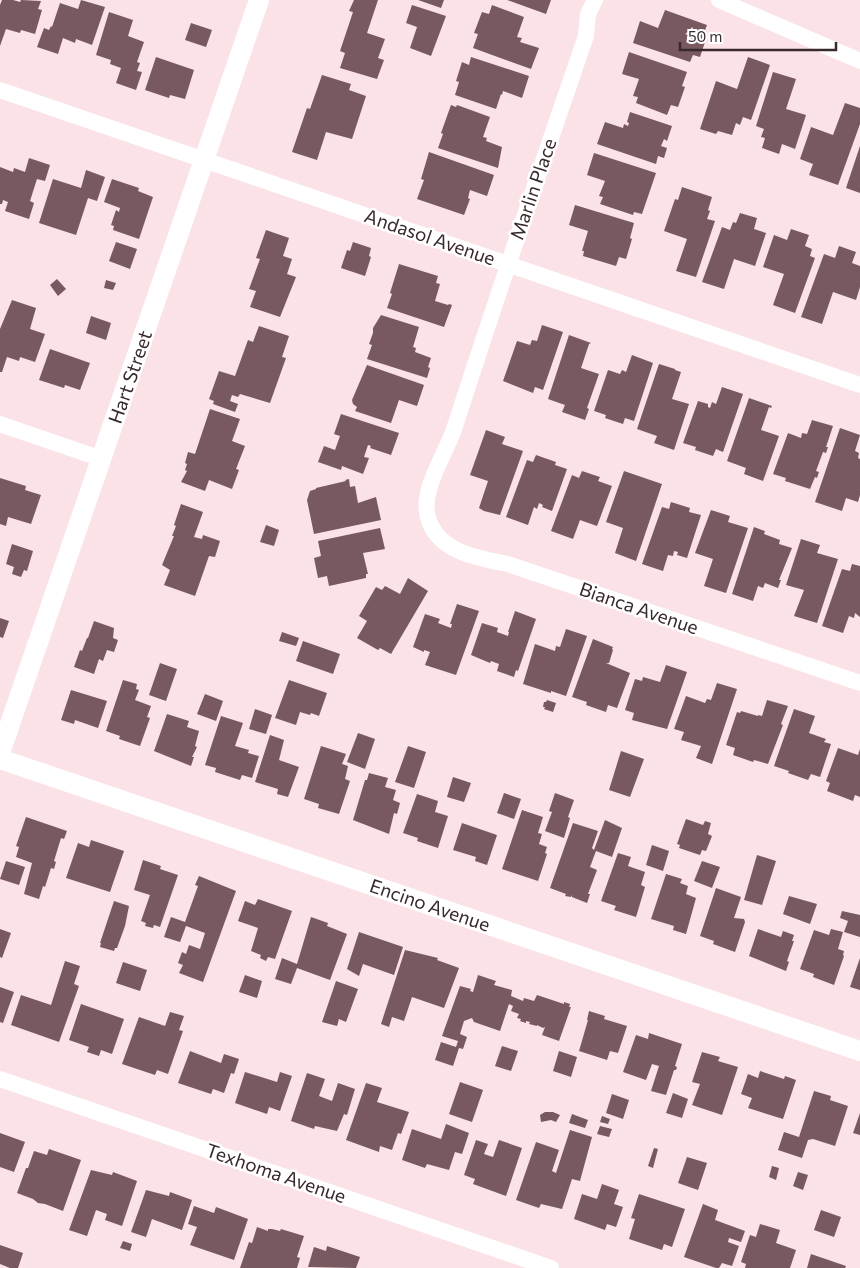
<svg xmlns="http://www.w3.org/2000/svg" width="860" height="1268" font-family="Commissioner,sans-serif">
	<rect width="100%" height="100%" fill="#fbe2e7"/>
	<path fill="#77595f" d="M 2,0 L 13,0 L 20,2 L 21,0 L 41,1 L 38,9 L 42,10 L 35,34 L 21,30 L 20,33 L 6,29 L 0,46 L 0,5 Z
		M 81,0 L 105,7 L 92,45 L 76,39 L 75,43 L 63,38 L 58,54 L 37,47 L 44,28 L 49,30 L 51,26 L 52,27 L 60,3 L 78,9 Z
		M 354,0 L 378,0 L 367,33 L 385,39 L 378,58 L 384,60 L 377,79 L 340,68 L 345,53 L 340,51 L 353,12 L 349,11 Z
		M 418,0 L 444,0 L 441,8 Z
		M 507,0 L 551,0 L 546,14 Z
		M 412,5 L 446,16 L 431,56 L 410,48 L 417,27 L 406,23 Z
		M 492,5 L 524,17 L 517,37 L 522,38 L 520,42 L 539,48 L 531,69 L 473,48 L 478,34 L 474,33 L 482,12 L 489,14 Z
		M 665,10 L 707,25 L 702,38 L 706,39 L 700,57 L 693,55 L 690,62 L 633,43 L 640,21 L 658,28 Z
		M 109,12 L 133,20 L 128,36 L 144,42 L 137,62 L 140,63 L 137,71 L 142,72 L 136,90 L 116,83 L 121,68 L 110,64 L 111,60 L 96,55 Z
		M 191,23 L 212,30 L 206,47 L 185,40 Z
		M 629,52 L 687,72 L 682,86 L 685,87 L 678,107 L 671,105 L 667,115 L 636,103 L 638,97 L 633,96 L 639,79 L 622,74 Z
		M 156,57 L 194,70 L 185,99 L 170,95 L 169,98 L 145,90 Z
		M 471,57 L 529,76 L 522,98 L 503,91 L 502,95 L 501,94 L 496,109 L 455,95 L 459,82 L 456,81 L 462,62 L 469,65 Z
		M 748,57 L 770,65 L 751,120 L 743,117 L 740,125 L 736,123 L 732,135 L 718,131 L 716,134 L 700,129 L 716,81 L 737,89 Z
		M 773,72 L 796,79 L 786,109 L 806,115 L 795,149 L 782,144 L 779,154 L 762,148 L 765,138 L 761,137 L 764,129 L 756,126 Z
		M 322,75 L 351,84 L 349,90 L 366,96 L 352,139 L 326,132 L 317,160 L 292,152 L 307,108 L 310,109 Z
		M 845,103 L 860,108 L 860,124 L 838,185 L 809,175 L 813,164 L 800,159 L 811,127 L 833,135 Z
		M 451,105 L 456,107 L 457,105 L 490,117 L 483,137 L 487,138 L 486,141 L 502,147 L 498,168 L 438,148 L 443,134 L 441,133 Z
		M 630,112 L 672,126 L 667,141 L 664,139 L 661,146 L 667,148 L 664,158 L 658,156 L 656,164 L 597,144 L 605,122 L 623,128 L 624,124 L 628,126 L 629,123 L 627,122 Z
		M 860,146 L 860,193 L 846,188 Z
		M 429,152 L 494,175 L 487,196 L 470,190 L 468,198 L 470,199 L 464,215 L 417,199 L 424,180 L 421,179 Z
		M 594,153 L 656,173 L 642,214 L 634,212 L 633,215 L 600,204 L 603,197 L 599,196 L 605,181 L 587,175 Z
		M 29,158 L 50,165 L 45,181 L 37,179 L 30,201 L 34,203 L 29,219 L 5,211 L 8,202 L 3,200 L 2,204 L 0,204 L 0,167 L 13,172 L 14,168 L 25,172 Z
		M 86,170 L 105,177 L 97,201 L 88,198 L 76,235 L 39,223 L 53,179 L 81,188 Z
		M 112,179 L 139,188 L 138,191 L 153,197 L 139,239 L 113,230 L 114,226 L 111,225 L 116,210 L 119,212 L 120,208 L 104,202 Z
		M 682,187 L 712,197 L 708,210 L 710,211 L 707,219 L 715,221 L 696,277 L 676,271 L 687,239 L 664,231 L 675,199 L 678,200 Z
		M 575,205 L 634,223 L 630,238 L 632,239 L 626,259 L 619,257 L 616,266 L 583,256 L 584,251 L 582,251 L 588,231 L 569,225 Z
		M 740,213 L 757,218 L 754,229 L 766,233 L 755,266 L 734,259 L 724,289 L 702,282 L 722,227 L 730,230 L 733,222 L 736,223 Z
		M 791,229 L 809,235 L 805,246 L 812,249 L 810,256 L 815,258 L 795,313 L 773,305 L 784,274 L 763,267 L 774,235 L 787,240 Z
		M 266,230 L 289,238 L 283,256 L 292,259 L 287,274 L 296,277 L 280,317 L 250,307 L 256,291 L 249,289 L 260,259 L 256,258 Z
		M 116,242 L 137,249 L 130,269 L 109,261 Z
		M 353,242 L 371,248 L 369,256 L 371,257 L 365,276 L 341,268 L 347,250 L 350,251 Z
		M 839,246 L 856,252 L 852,263 L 860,266 L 860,287 L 856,300 L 833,292 L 822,324 L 801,317 L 824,254 L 835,258 Z
		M 399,264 L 438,276 L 436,283 L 440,284 L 435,301 L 448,305 L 449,304 L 452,305 L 444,327 L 387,308 L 392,294 L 390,293 Z
		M 57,279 L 66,289 L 58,296 L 50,285 Z
		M 106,280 L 116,283 L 113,290 L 104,288 Z
		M 12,300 L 36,308 L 30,329 L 45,334 L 35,362 L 20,357 L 19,361 L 7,357 L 2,372 L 0,372 L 0,329 Z
		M 381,315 L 419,327 L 413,347 L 416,348 L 415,352 L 431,358 L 428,367 L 430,368 L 427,378 L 367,359 L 372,345 L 369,344 L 373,333 L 373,328 Z
		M 91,316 L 111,323 L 106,340 L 86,333 Z
		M 542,325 L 563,332 L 543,390 L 535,387 L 533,393 L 503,381 L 517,341 L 530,345 L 532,340 L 537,341 Z
		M 259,326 L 289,336 L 282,357 L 286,358 L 270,403 L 240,394 L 238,397 L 232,395 L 230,401 L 238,404 L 235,412 L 213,404 L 214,401 L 209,399 L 219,371 L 235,376 L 248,340 L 253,342 Z
		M 569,335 L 591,343 L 589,344 L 581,368 L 599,374 L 587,408 L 589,409 L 585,420 L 562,412 L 565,405 L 548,399 Z
		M 50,349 L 90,363 L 80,390 L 65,385 L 64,388 L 39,380 Z
		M 632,355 L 653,363 L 634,421 L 625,418 L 623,424 L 605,418 L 606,415 L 594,411 L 608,370 L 620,374 L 622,370 L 626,372 Z
		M 659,364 L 675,369 L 675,370 L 681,372 L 672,399 L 689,404 L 674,450 L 654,443 L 657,436 L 637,429 Z
		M 367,365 L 424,385 L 417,406 L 399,400 L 391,423 L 355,411 L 357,407 L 353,404 L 352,400 Z
		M 722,387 L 743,394 L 723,452 L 716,449 L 713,456 L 695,450 L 696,447 L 683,443 L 698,401 L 708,404 L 708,407 L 710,408 L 712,402 L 716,404 Z
		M 749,398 L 772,406 L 771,408 L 769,407 L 761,430 L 779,436 L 763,481 L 744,474 L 746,468 L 727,461 Z
		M 210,409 L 240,419 L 232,441 L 245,446 L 236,469 L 239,470 L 232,489 L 209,480 L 205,491 L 181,482 L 187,471 L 185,470 L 187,464 L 185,463 L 188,452 L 195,454 Z
		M 341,414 L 399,433 L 391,455 L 370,448 L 371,446 L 368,445 L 364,457 L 369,458 L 363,474 L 342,466 L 341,470 L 318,462 L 324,446 L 335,450 L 340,436 L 334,434 Z
		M 812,420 L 833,426 L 826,447 L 828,447 L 826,453 L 823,452 L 816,471 L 819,472 L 817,478 L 815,477 L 810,489 L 785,481 L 786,478 L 773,474 L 788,433 L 801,438 L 802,433 L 807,434 Z
		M 840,428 L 860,435 L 855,451 L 859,453 L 858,458 L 860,459 L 860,495 L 858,502 L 846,498 L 842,511 L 815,502 Z
		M 486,430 L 505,437 L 502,444 L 523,451 L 500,515 L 484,511 L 479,508 L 488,481 L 470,475 Z
		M 536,455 L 556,462 L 555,465 L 567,469 L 552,511 L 542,507 L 543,505 L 539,503 L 537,509 L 534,507 L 528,525 L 506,517 L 527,460 L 533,462 Z
		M 582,471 L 600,477 L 598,481 L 612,486 L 597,526 L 580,520 L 573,539 L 551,531 L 572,475 L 579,478 Z
		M 624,471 L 662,484 L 636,561 L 615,553 L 623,528 L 606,522 Z
		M 0,478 L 26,486 L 25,490 L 41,495 L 31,524 L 8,517 L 6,526 L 0,524 Z
		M 349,479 L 350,487 L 355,486 L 358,503 L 376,497 L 381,520 L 314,534 L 307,500 L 310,491 L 316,489 L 316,488 L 346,481 L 345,480 Z
		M 671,502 L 690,508 L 689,512 L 701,515 L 687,558 L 677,555 L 678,552 L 674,551 L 673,556 L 668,555 L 663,571 L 642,564 L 662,507 L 669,509 Z
		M 181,504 L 203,512 L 194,537 L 202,539 L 203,535 L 220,541 L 215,557 L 209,556 L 195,596 L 164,585 L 170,570 L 162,565 L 174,536 L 172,536 L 176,526 L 174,525 Z
		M 711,510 L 730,516 L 728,522 L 748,528 L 726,593 L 704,586 L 713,559 L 695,553 Z
		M 266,525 L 279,530 L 274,546 L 260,542 Z
		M 754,527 L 765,531 L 764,534 L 780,540 L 779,544 L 792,548 L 779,580 L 781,580 L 778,588 L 765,583 L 763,588 L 758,586 L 753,601 L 732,594 Z
		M 380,528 L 385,549 L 363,553 L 368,574 L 366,574 L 366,578 L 329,586 L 327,576 L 318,578 L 314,558 L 321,556 L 318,541 Z
		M 801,539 L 820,545 L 817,553 L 838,559 L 817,623 L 794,616 L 804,590 L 786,585 Z
		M 12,544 L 33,551 L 27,571 L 24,570 L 21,577 L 12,574 L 14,567 L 6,564 Z
		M 852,564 L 860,566 L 860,617 L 855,613 L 854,618 L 849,616 L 843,633 L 822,626 L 842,569 L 850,571 Z
		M 408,578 L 428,591 L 391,654 L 380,648 L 378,650 L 357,638 L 367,621 L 359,616 L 376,587 L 382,590 L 385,586 L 400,594 Z
		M 457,604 L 479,611 L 456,675 L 425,665 L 430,652 L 424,650 L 424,652 L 413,647 L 425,614 L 440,619 L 438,623 L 451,628 L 452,624 L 450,624 Z
		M 515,611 L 536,619 L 518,671 L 516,670 L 514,677 L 497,671 L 499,664 L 491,661 L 490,663 L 471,655 L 482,623 L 498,628 L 497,632 L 508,636 L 509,632 L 508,632 Z
		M 0,618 L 9,621 L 3,638 L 0,637 Z
		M 94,621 L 114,628 L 113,638 L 118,640 L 114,652 L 107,650 L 103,661 L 99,659 L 94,674 L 74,667 L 80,650 L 82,651 L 87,638 L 88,638 Z
		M 566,629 L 587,636 L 566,696 L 551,691 L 551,693 L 523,684 L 535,644 L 555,651 L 556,646 L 560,647 Z
		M 282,632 L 299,638 L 296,646 L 279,641 Z
		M 593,639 L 613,647 L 612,649 L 613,650 L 609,663 L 606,663 L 630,673 L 617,708 L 608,705 L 606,712 L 586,705 L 587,702 L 572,697 Z
		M 303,641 L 340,654 L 333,674 L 296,661 Z
		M 160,663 L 177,669 L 166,701 L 149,695 Z
		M 666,665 L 687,672 L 667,729 L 632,720 L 634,713 L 625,710 L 635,679 L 642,681 L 643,677 L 660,682 Z
		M 123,680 L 137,684 L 136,689 L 139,690 L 135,700 L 151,706 L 147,717 L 150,718 L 140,746 L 119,739 L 120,736 L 106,731 Z
		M 289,680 L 327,693 L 319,716 L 311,713 L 310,715 L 300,712 L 296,725 L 275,718 Z
		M 717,683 L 737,689 L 712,764 L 696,758 L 701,746 L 681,740 L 684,732 L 674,729 L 686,696 L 705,703 L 707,699 L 711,700 Z
		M 71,690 L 107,701 L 98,728 L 75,720 L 74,724 L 61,720 Z
		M 205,694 L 223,701 L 216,721 L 197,714 Z
		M 547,700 L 556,703 L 553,712 L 544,709 L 545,707 L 543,707 L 544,702 L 546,702 Z
		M 767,700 L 788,706 L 781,724 L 783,725 L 768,764 L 754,760 L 753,762 L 733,755 L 735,748 L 726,745 L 737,712 L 740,713 L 741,711 L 758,716 L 758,715 L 762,716 Z
		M 255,709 L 272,715 L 266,734 L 249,729 Z
		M 794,709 L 815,716 L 809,733 L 826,739 L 824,742 L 831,744 L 820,777 L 811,774 L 808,780 L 788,773 L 789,771 L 774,766 Z
		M 167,714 L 189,721 L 187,727 L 199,731 L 195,746 L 197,747 L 192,757 L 194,757 L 191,766 L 154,751 Z
		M 221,716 L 243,723 L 235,746 L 249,750 L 248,753 L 259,756 L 252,778 L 242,775 L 240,780 L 215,772 L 216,768 L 205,765 Z
		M 358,733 L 375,739 L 365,769 L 347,762 Z
		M 270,735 L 284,740 L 279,760 L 299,767 L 288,797 L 277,794 L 278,789 L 255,782 Z
		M 321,746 L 346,754 L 342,764 L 348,766 L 345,779 L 350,781 L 339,814 L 318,808 L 319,804 L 304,799 Z
		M 408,746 L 426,752 L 414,788 L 395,782 Z
		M 838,748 L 858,755 L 860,749 L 860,797 L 855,795 L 853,801 L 827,791 L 830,783 L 826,781 Z
		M 621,751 L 644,759 L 630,797 L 609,790 Z
		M 369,773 L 388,778 L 385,787 L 396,790 L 393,800 L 400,803 L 397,814 L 394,813 L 389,834 L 353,820 L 365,780 L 367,780 Z
		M 453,777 L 471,783 L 464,802 L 447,797 Z
		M 504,793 L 521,799 L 514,819 L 497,813 Z
		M 555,793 L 574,800 L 568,817 L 570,818 L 564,838 L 545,831 L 552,812 L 549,811 Z
		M 417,794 L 438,801 L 435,812 L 448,816 L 438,848 L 417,841 L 418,838 L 403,833 Z
		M 522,810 L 543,817 L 538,833 L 542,834 L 539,844 L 547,847 L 545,853 L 547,854 L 538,881 L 502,869 Z
		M 26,817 L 67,831 L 64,839 L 61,838 L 54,861 L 56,862 L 54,869 L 51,868 L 45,887 L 43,886 L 39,899 L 24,894 L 32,863 L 16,857 L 19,847 L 16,846 Z
		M 686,819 L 703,825 L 705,821 L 711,823 L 708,834 L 712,836 L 706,851 L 702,850 L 700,855 L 679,848 L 680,845 L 677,844 Z
		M 605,820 L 622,828 L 612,857 L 596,851 L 590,867 L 597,870 L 588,894 L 590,894 L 587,903 L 572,897 L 571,895 L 571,897 L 565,896 L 566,894 L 550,888 L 573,823 L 598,831 L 592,848 L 594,850 Z
		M 462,823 L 497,835 L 487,865 L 475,861 L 476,857 L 453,850 Z
		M 91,840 L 124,851 L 110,892 L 66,878 L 78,843 L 89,847 Z
		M 652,845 L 669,851 L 663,871 L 646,865 Z
		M 618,853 L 631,857 L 628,866 L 645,872 L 641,885 L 645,887 L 636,917 L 614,910 L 616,906 L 601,901 Z
		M 757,855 L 776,861 L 762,905 L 744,900 Z
		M 143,860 L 161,866 L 160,869 L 178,875 L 160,927 L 154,925 L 153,928 L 145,926 L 146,923 L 141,921 L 150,895 L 134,890 Z
		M 6,861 L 25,867 L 19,885 L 0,879 Z
		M 702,861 L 720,867 L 712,888 L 694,881 Z
		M 666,874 L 682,879 L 680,883 L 688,886 L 686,894 L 696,898 L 686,934 L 673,930 L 674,926 L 651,919 Z
		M 199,876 L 236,891 L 203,982 L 179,973 L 183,965 L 178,963 L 182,952 L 186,954 L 189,945 L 200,949 L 205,933 L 186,926 L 180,942 L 164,937 L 171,917 L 185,922 L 198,886 L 195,885 Z
		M 716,888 L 741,897 L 734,918 L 744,919 L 745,922 L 735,952 L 713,944 L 714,941 L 700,936 Z
		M 789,896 L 817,904 L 810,924 L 783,914 Z
		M 258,899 L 292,911 L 275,959 L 268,957 L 266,961 L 260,958 L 261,955 L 251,951 L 258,928 L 238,921 L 245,901 L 255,905 Z
		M 114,901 L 129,906 L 125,926 L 117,948 L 115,948 L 114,951 L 100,947 L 101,943 L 100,943 Z
		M 842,911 L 860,915 L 860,937 L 844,932 L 848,921 L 840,918 Z
		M 311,917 L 328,923 L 327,926 L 347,934 L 330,980 L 297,968 L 291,984 L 275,979 L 282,958 L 297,964 Z
		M 0,929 L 11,933 L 2,958 L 0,957 Z
		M 758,929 L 781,937 L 783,931 L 794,935 L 792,941 L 794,941 L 787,961 L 789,962 L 786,971 L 749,956 Z
		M 831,929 L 843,932 L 838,949 L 844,951 L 843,955 L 844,956 L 834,985 L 813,977 L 814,974 L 800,969 L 814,930 L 829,935 Z
		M 359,932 L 403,947 L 394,975 L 363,964 L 359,976 L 347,969 Z
		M 405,950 L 438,958 L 437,960 L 459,968 L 444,1008 L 412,997 L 404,1021 L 392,1017 L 389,1027 L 381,1024 Z
		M 860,958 L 860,990 L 850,987 Z
		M 65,961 L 80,966 L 74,984 L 79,986 L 59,1042 L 11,1025 L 21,995 L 51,1005 Z
		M 123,962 L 147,970 L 140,991 L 116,983 Z
		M 245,975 L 262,981 L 257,998 L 239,992 Z
		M 478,975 L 496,981 L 494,985 L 512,990 L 511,996 L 523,1001 L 524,998 L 534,1001 L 537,995 L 564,1004 L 564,1002 L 570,1004 L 569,1007 L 571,1007 L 559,1041 L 542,1035 L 545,1027 L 543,1028 L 537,1025 L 537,1026 L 529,1024 L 530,1022 L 526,1021 L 526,1023 L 520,1021 L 521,1019 L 517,1018 L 519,1014 L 511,1011 L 513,1006 L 509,1004 L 500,1031 L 474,1022 L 472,1018 L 464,1021 L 460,1034 L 467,1037 L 463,1049 L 459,1048 L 453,1066 L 435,1060 L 441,1042 L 456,1047 L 458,1041 L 442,1036 L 460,986 L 471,989 L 470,991 L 473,992 Z
		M 336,981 L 358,989 L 346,1022 L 339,1019 L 337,1026 L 322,1022 Z
		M 0,987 L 14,992 L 3,1023 L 0,1022 Z
		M 81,1004 L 124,1019 L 112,1054 L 101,1050 L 99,1056 L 87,1052 L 89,1047 L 69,1040 Z
		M 589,1011 L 605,1016 L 604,1019 L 627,1026 L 618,1053 L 610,1051 L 607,1060 L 579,1051 L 588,1020 L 587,1020 Z
		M 170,1012 L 184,1016 L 179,1030 L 183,1031 L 168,1074 L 157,1070 L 155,1075 L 122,1064 L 139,1017 L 165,1026 Z
		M 649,1033 L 682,1044 L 675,1066 L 677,1067 L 676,1070 L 674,1070 L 666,1095 L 651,1091 L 659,1066 L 652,1064 L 646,1080 L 623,1072 L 636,1035 L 648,1039 Z
		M 502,1046 L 518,1051 L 511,1071 L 495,1066 Z
		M 190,1051 L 221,1063 L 224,1054 L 239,1059 L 234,1074 L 231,1073 L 224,1093 L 213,1089 L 211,1094 L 178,1083 Z
		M 559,1051 L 577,1057 L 571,1077 L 553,1071 Z
		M 702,1052 L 720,1057 L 718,1061 L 738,1067 L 722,1115 L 692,1105 L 700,1084 L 692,1082 Z
		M 760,1071 L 784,1079 L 785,1076 L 796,1080 L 783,1119 L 748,1108 L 752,1098 L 741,1094 L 748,1074 L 758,1078 Z
		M 245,1072 L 277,1082 L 280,1072 L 292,1076 L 280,1111 L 269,1107 L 267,1114 L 235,1103 Z
		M 307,1073 L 325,1079 L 319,1096 L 332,1101 L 338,1083 L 355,1089 L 347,1115 L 344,1114 L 337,1131 L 315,1126 L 314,1129 L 291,1121 Z
		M 460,1082 L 483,1090 L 472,1122 L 449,1114 Z
		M 366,1083 L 382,1088 L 377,1102 L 409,1112 L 401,1134 L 398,1133 L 392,1150 L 380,1146 L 379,1152 L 346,1140 Z
		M 814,1091 L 831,1096 L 830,1100 L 848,1106 L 835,1146 L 813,1139 L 808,1140 L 802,1158 L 778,1150 L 784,1132 L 799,1137 Z
		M 673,1093 L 688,1099 L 682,1118 L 666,1113 Z
		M 612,1094 L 629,1100 L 623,1119 L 606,1113 Z
		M 545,1112 L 553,1112 L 560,1115 L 556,1122 L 551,1120 L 541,1122 L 540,1115 Z
		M 860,1113 L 860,1135 L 853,1133 Z
		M 572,1114 L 588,1120 L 585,1128 L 569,1123 Z
		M 602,1116 L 610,1119 L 608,1124 L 600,1122 Z
		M 446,1124 L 469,1133 L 462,1154 L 455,1152 L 449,1170 L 427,1164 L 425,1168 L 402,1160 L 412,1129 L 441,1139 Z
		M 600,1126 L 612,1129 L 609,1137 L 597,1134 Z
		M 570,1130 L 592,1137 L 580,1181 L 572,1179 L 562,1209 L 541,1204 L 539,1208 L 516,1200 L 536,1142 L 559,1150 L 552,1171 L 556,1173 Z
		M 0,1133 L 25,1142 L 14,1172 L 0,1167 Z
		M 476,1140 L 488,1144 L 484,1154 L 493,1157 L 499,1140 L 522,1148 L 506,1196 L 473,1184 L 475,1179 L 464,1175 Z
		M 654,1148 L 658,1149 L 653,1168 L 648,1166 Z
		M 49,1149 L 81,1160 L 63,1211 L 45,1204 L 38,1203 L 33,1199 L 17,1193 L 26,1168 L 28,1168 L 34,1151 L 47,1155 Z
		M 687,1157 L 707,1163 L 698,1190 L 678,1183 Z
		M 772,1166 L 779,1168 L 776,1180 L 769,1177 Z
		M 91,1170 L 112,1175 L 113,1172 L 137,1181 L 122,1226 L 105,1220 L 107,1214 L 96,1210 L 87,1236 L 69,1230 Z
		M 798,1172 L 808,1175 L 803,1190 L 793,1186 Z
		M 602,1184 L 619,1190 L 614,1204 L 623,1207 L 616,1227 L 607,1224 L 605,1230 L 574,1219 L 582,1194 L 597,1199 Z
		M 146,1190 L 169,1196 L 170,1192 L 192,1200 L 182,1230 L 152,1219 L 146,1237 L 131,1232 Z
		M 639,1194 L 685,1209 L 672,1247 L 664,1244 L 662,1250 L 629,1239 L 635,1219 L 631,1218 Z
		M 703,1204 L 718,1210 L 715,1220 L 745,1231 L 741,1242 L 729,1238 L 728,1242 L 739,1246 L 732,1266 L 722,1263 L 719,1268 L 716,1268 L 684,1257 Z
		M 194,1206 L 214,1213 L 216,1207 L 248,1219 L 234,1260 L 190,1245 L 197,1227 L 188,1224 Z
		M 821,1210 L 841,1217 L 834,1237 L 814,1230 Z
		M 760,1224 L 780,1230 L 776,1243 L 796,1250 L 790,1268 L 745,1268 L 746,1264 L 741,1262 L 750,1235 L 756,1237 Z
		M 257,1227 L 268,1231 L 268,1229 L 272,1229 L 280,1231 L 281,1229 L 304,1236 L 297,1257 L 300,1258 L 297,1268 L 240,1268 L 249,1242 L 252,1243 Z
		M 123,1241 L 132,1244 L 130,1251 L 120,1248 Z
		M 0,1245 L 23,1253 L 18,1268 L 10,1268 L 0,1264 Z
		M 327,1246 L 360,1257 L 356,1268 L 308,1267 L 314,1247 L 326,1251 Z
		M 811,1254 L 846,1266 L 845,1268 L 807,1268 Z"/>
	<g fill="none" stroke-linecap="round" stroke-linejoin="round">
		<path stroke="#fff" stroke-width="16" d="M 595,0 L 588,14 L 586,36 C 541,166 497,297 454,429 C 445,456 418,493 429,521 C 441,553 478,558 508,564 L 860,683
			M 719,0 L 860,61
			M 0,90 L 860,385
			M 0,424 L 102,459
			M 0,1079 L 551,1268"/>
		<path stroke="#fff" stroke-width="20" d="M 0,753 L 259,0
			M 0,759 L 860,1051"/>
	</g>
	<g text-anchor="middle" stroke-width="5" stroke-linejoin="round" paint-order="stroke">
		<g font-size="19" fill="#38292c" stroke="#fff">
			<text transform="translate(533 189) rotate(-71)" y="7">Marlin Place</text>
			<text transform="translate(430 237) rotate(19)" y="7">Andasol Avenue</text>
			<text transform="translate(130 377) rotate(-71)" y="7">Hart Street</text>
			<text transform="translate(639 608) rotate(19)" y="7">Bianca Avenue</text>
			<text transform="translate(430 905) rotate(19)" y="7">Encino Avenue</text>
			<text transform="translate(276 1173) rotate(19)" y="7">Texhoma Avenue</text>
		</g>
	</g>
	<path d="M680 42v8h156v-8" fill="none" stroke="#38292c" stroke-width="2.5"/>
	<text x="688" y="42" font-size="15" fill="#38292c" stroke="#ffffff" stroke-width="4" paint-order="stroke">50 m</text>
</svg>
